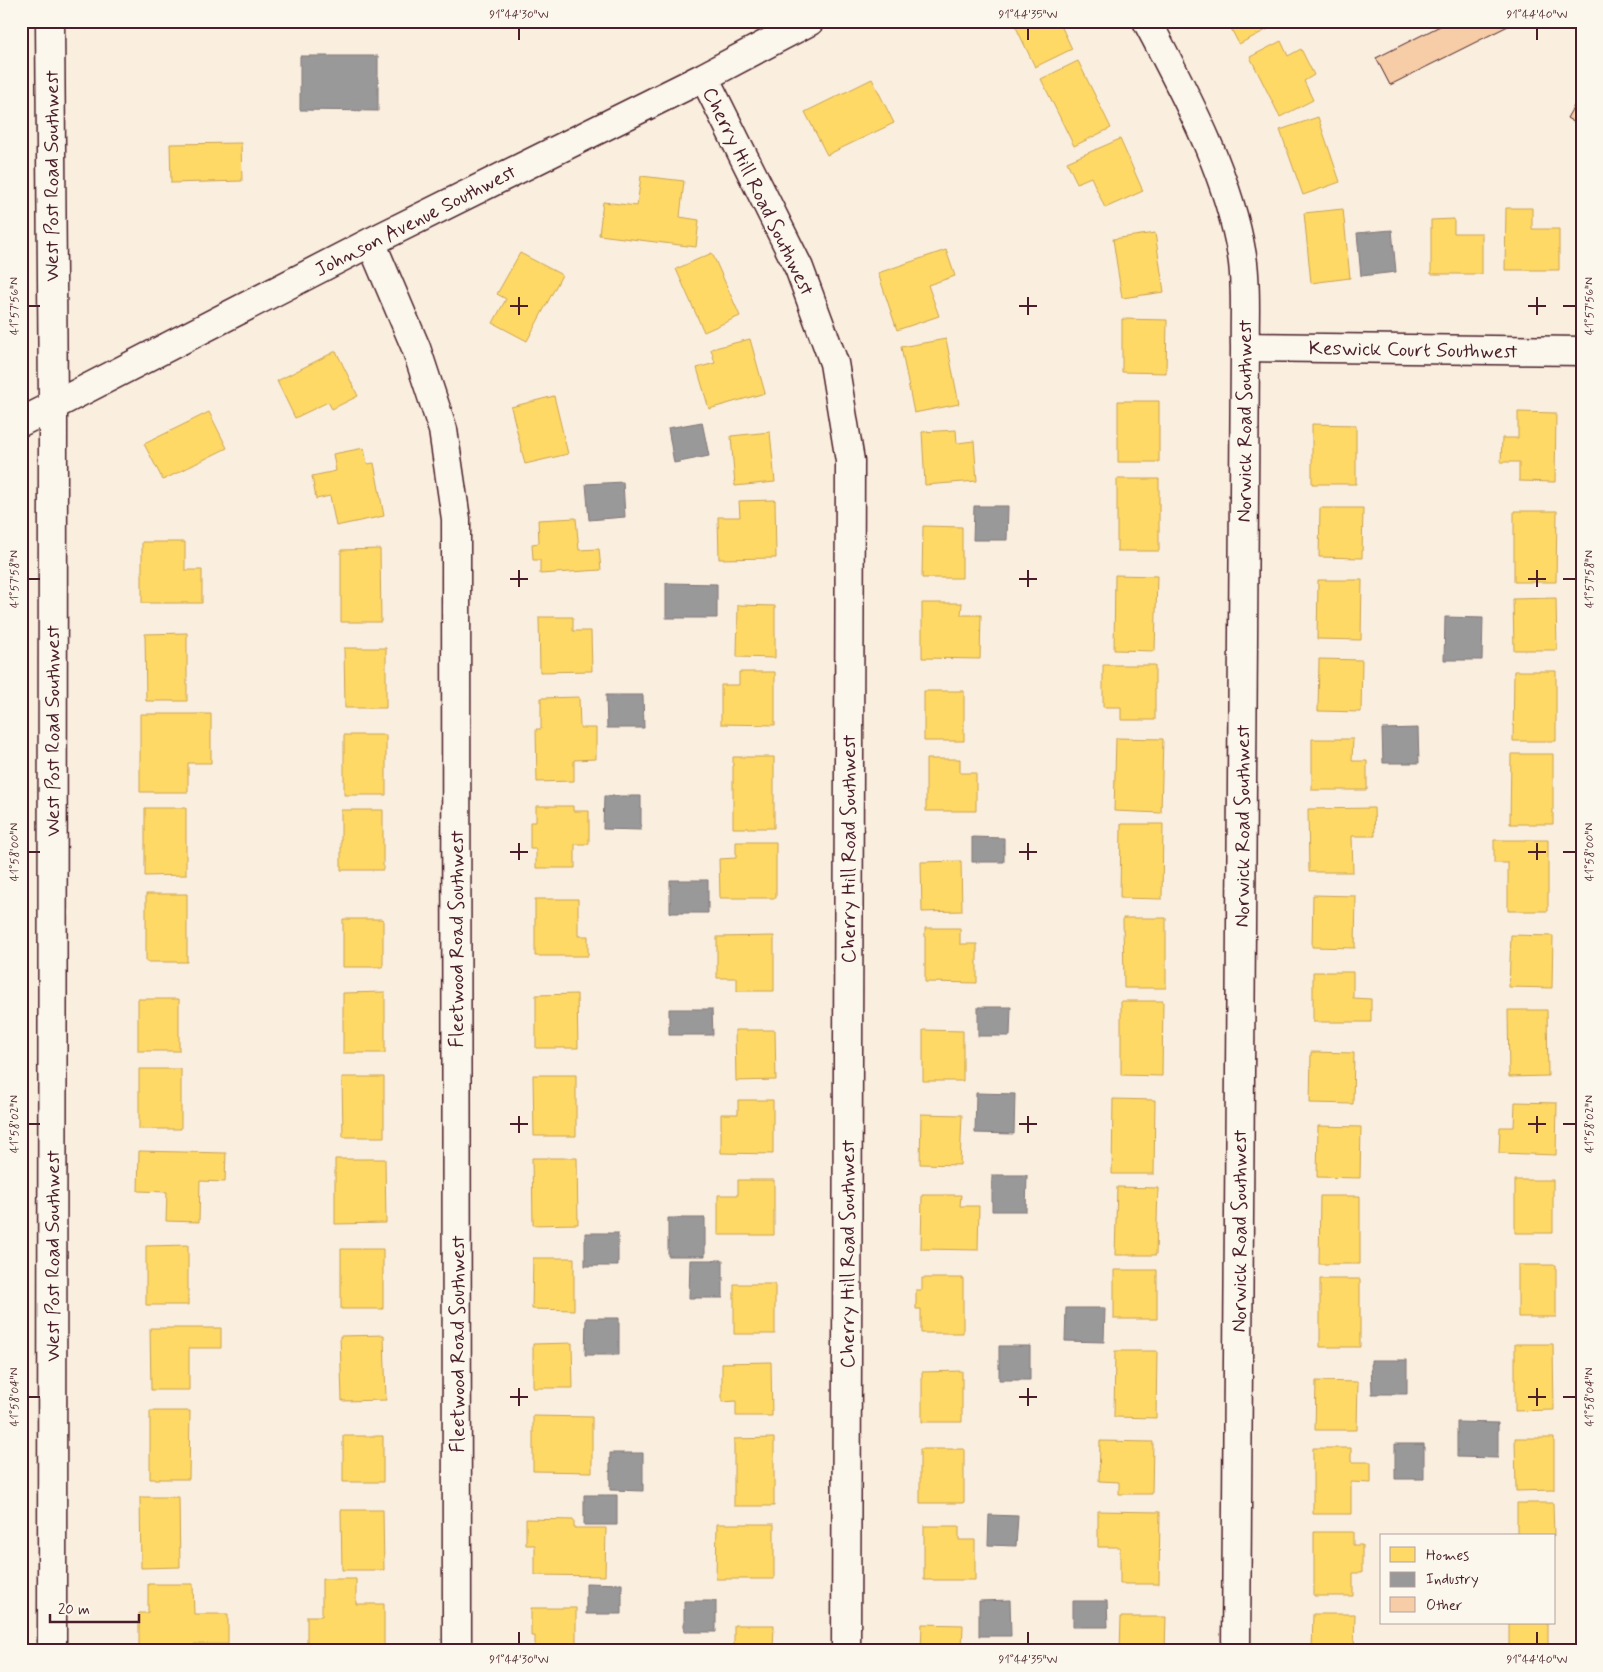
<svg xmlns="http://www.w3.org/2000/svg" width="1603" height="1672" font-family="Mynerve,sans-serif">
	<rect width="100%" height="100%" fill="#faefde"/>
	<filter id="ink" filterUnits="userSpaceOnUse"><feTurbulence type="fractalNoise" baseFrequency=".02" numOctaves="2"/><feDisplacementMap in="SourceGraphic" scale="10" xChannelSelector="R" yChannelSelector="G"/><feConvolveMatrix kernelMatrix="1 2 1 2 8 2 1 2 1" color-interpolation-filters="sRGB"/></filter>
	<g filter="url(#ink)">
		<path fill="#ffd966" stroke="#c9a154" d="M 1013,21 L 1059,21 L 1072,49 L 1035,67 Z
			M 1227,21 L 1272,21 L 1274,26 L 1239,44 Z
			M 1281,41 L 1288,56 L 1301,49 L 1314,75 L 1304,81 L 1313,100 L 1280,117 L 1250,57 Z
			M 1078,61 L 1111,128 L 1074,146 L 1041,79 Z
			M 872,79 L 894,123 L 827,155 L 805,112 Z
			M 1318,117 L 1340,182 L 1303,195 L 1280,130 Z
			M 1120,139 L 1143,191 L 1105,208 L 1091,177 L 1077,183 L 1067,162 Z
			M 241,143 L 242,181 L 171,183 L 170,144 Z
			M 641,176 L 684,181 L 680,217 L 699,220 L 696,247 L 599,235 L 603,202 L 637,206 Z
			M 1506,208 L 1532,208 L 1532,229 L 1559,229 L 1559,270 L 1505,270 Z
			M 1343,209 L 1350,278 L 1311,283 L 1304,213 Z
			M 1454,219 L 1454,233 L 1482,233 L 1482,274 L 1431,274 L 1431,220 Z
			M 1155,233 L 1164,292 L 1122,298 L 1113,239 Z
			M 946,250 L 955,276 L 928,285 L 939,316 L 897,330 L 878,273 Z
			M 520,253 L 562,275 L 527,341 L 493,323 L 506,299 L 497,294 Z
			M 712,253 L 740,316 L 704,332 L 676,269 Z
			M 1122,319 L 1167,320 L 1166,373 L 1122,372 Z
			M 750,339 L 765,393 L 709,409 L 697,368 L 715,363 L 711,349 Z
			M 946,339 L 959,404 L 914,413 L 901,347 Z
			M 336,351 L 358,396 L 332,409 L 328,402 L 295,418 L 277,381 Z
			M 554,396 L 568,454 L 525,464 L 511,407 Z
			M 1118,401 L 1159,401 L 1159,462 L 1118,462 Z
			M 209,412 L 227,448 L 163,480 L 144,444 Z
			M 1518,412 L 1556,413 L 1555,482 L 1519,481 L 1519,462 L 1501,462 L 1502,438 L 1518,438 Z
			M 1312,424 L 1356,425 L 1356,484 L 1312,484 Z
			M 956,430 L 957,443 L 974,441 L 977,481 L 925,485 L 922,432 Z
			M 770,432 L 775,482 L 735,486 L 731,436 Z
			M 364,448 L 367,464 L 374,463 L 384,516 L 336,526 L 330,496 L 316,499 L 312,476 L 336,471 L 333,454 Z
			M 1117,479 L 1159,479 L 1159,551 L 1117,551 Z
			M 775,500 L 776,558 L 719,559 L 718,517 L 740,517 L 739,501 Z
			M 1320,508 L 1363,508 L 1362,558 L 1319,557 Z
			M 1514,511 L 1557,511 L 1556,582 L 1514,582 Z
			M 576,518 L 579,550 L 599,549 L 601,570 L 540,574 L 540,560 L 533,560 L 532,544 L 539,543 L 538,520 Z
			M 923,526 L 962,527 L 962,578 L 922,578 Z
			M 142,542 L 185,542 L 185,570 L 202,570 L 202,603 L 142,603 Z
			M 380,549 L 381,622 L 341,622 L 341,550 Z
			M 1115,575 L 1157,576 L 1155,651 L 1114,650 Z
			M 1318,580 L 1362,580 L 1361,640 L 1317,639 Z
			M 1556,598 L 1557,650 L 1514,650 L 1513,599 Z
			M 922,603 L 962,603 L 961,615 L 981,615 L 980,659 L 922,658 Z
			M 738,605 L 775,606 L 775,658 L 737,657 Z
			M 539,617 L 573,617 L 573,631 L 591,631 L 592,671 L 540,672 Z
			M 187,633 L 187,701 L 146,701 L 145,634 Z
			M 344,648 L 386,648 L 386,708 L 345,708 Z
			M 1319,659 L 1362,660 L 1361,712 L 1318,711 Z
			M 1103,665 L 1155,665 L 1155,720 L 1121,720 L 1121,707 L 1103,707 Z
			M 1514,671 L 1556,671 L 1556,741 L 1513,741 Z
			M 739,672 L 775,672 L 775,725 L 721,724 L 721,685 L 739,685 Z
			M 924,691 L 964,691 L 964,741 L 924,741 Z
			M 579,697 L 580,728 L 596,728 L 596,759 L 574,760 L 574,781 L 537,782 L 536,729 L 541,729 L 541,698 Z
			M 140,714 L 211,714 L 211,763 L 188,763 L 188,792 L 140,792 Z
			M 344,735 L 386,735 L 386,795 L 344,795 Z
			M 1116,738 L 1163,739 L 1161,813 L 1114,811 Z
			M 1312,739 L 1353,739 L 1352,761 L 1367,761 L 1367,790 L 1312,790 Z
			M 1511,754 L 1553,754 L 1553,824 L 1510,824 Z
			M 733,757 L 774,757 L 774,828 L 733,828 Z
			M 926,759 L 960,759 L 960,773 L 976,773 L 976,811 L 926,811 Z
			M 536,806 L 573,806 L 573,811 L 589,811 L 589,844 L 575,844 L 575,868 L 536,868 L 536,849 L 530,849 L 530,822 L 536,822 Z
			M 145,808 L 186,808 L 186,875 L 145,876 Z
			M 1374,808 L 1375,836 L 1352,836 L 1353,872 L 1309,872 L 1308,809 Z
			M 341,810 L 383,810 L 383,870 L 341,870 Z
			M 1121,824 L 1163,824 L 1162,899 L 1120,898 Z
			M 1494,840 L 1548,840 L 1548,911 L 1508,911 L 1508,863 L 1494,863 Z
			M 736,842 L 776,842 L 776,898 L 720,898 L 719,859 L 736,858 Z
			M 961,861 L 962,911 L 922,912 L 921,862 Z
			M 146,894 L 187,894 L 187,962 L 146,962 Z
			M 1313,895 L 1356,896 L 1355,948 L 1312,947 Z
			M 535,899 L 578,899 L 578,936 L 588,936 L 588,956 L 535,956 Z
			M 1123,918 L 1166,918 L 1166,988 L 1124,988 Z
			M 343,919 L 383,919 L 383,967 L 343,967 Z
			M 925,928 L 960,928 L 960,944 L 977,944 L 977,983 L 925,982 Z
			M 1511,935 L 1553,936 L 1552,988 L 1509,987 Z
			M 774,936 L 774,991 L 737,991 L 737,978 L 717,978 L 717,937 Z
			M 1313,972 L 1353,972 L 1353,998 L 1371,999 L 1371,1022 L 1313,1022 Z
			M 385,992 L 385,1053 L 343,1053 L 343,993 Z
			M 577,994 L 578,1048 L 536,1048 L 536,995 Z
			M 138,999 L 179,999 L 179,1051 L 138,1051 Z
			M 1121,1001 L 1163,1001 L 1162,1076 L 1121,1075 Z
			M 1508,1010 L 1547,1010 L 1548,1076 L 1509,1077 Z
			M 735,1030 L 775,1030 L 776,1080 L 736,1081 Z
			M 923,1030 L 963,1031 L 963,1081 L 923,1081 Z
			M 1311,1052 L 1354,1053 L 1353,1104 L 1310,1103 Z
			M 139,1069 L 181,1069 L 181,1129 L 139,1129 Z
			M 533,1075 L 576,1075 L 576,1136 L 534,1136 Z
			M 342,1077 L 384,1077 L 384,1137 L 343,1137 Z
			M 1113,1099 L 1155,1100 L 1154,1174 L 1112,1174 Z
			M 738,1100 L 773,1100 L 773,1154 L 721,1153 L 721,1114 L 738,1114 Z
			M 1515,1102 L 1557,1103 L 1556,1155 L 1499,1153 L 1500,1127 L 1514,1127 Z
			M 921,1114 L 962,1115 L 960,1165 L 920,1164 Z
			M 1318,1126 L 1361,1127 L 1360,1178 L 1317,1177 Z
			M 139,1151 L 226,1153 L 225,1182 L 200,1181 L 199,1222 L 166,1221 L 167,1192 L 138,1191 Z
			M 532,1158 L 577,1158 L 578,1224 L 533,1225 Z
			M 335,1159 L 385,1159 L 386,1223 L 335,1224 Z
			M 738,1180 L 774,1180 L 774,1235 L 718,1235 L 718,1195 L 738,1195 Z
			M 1515,1180 L 1553,1180 L 1553,1233 L 1515,1233 Z
			M 1117,1187 L 1158,1188 L 1156,1255 L 1115,1255 Z
			M 922,1195 L 961,1195 L 960,1206 L 979,1206 L 978,1250 L 921,1249 Z
			M 1320,1196 L 1360,1196 L 1360,1264 L 1319,1264 Z
			M 188,1245 L 188,1305 L 146,1305 L 146,1246 Z
			M 341,1249 L 383,1249 L 383,1309 L 341,1309 Z
			M 533,1258 L 574,1258 L 574,1310 L 532,1309 Z
			M 1518,1265 L 1556,1265 L 1556,1317 L 1518,1317 Z
			M 1114,1270 L 1157,1270 L 1157,1319 L 1114,1319 Z
			M 922,1278 L 963,1278 L 963,1333 L 921,1333 L 921,1309 L 916,1309 L 916,1290 L 922,1290 Z
			M 1320,1279 L 1360,1279 L 1360,1347 L 1320,1347 Z
			M 734,1284 L 775,1284 L 775,1334 L 734,1334 Z
			M 150,1328 L 221,1328 L 221,1348 L 189,1348 L 189,1390 L 151,1390 Z
			M 384,1335 L 386,1400 L 342,1401 L 340,1336 Z
			M 572,1343 L 573,1388 L 533,1388 L 533,1344 Z
			M 1515,1344 L 1553,1344 L 1554,1410 L 1515,1411 Z
			M 1115,1351 L 1157,1351 L 1156,1418 L 1114,1417 Z
			M 771,1362 L 772,1416 L 736,1416 L 736,1401 L 722,1402 L 722,1363 Z
			M 962,1371 L 962,1422 L 922,1422 L 922,1372 Z
			M 1316,1381 L 1358,1382 L 1357,1430 L 1315,1430 Z
			M 150,1411 L 190,1411 L 189,1479 L 150,1479 Z
			M 533,1416 L 592,1417 L 592,1472 L 533,1471 Z
			M 343,1436 L 383,1436 L 383,1482 L 343,1482 Z
			M 774,1438 L 774,1506 L 734,1506 L 734,1439 Z
			M 1515,1438 L 1554,1438 L 1554,1490 L 1516,1491 Z
			M 1100,1441 L 1153,1442 L 1152,1494 L 1119,1494 L 1119,1482 L 1099,1481 Z
			M 1313,1448 L 1351,1448 L 1351,1462 L 1371,1462 L 1371,1483 L 1351,1482 L 1351,1514 L 1313,1514 Z
			M 920,1449 L 964,1449 L 964,1503 L 920,1503 Z
			M 140,1497 L 179,1497 L 180,1567 L 141,1568 Z
			M 1517,1503 L 1553,1503 L 1554,1536 L 1497,1536 L 1497,1534 L 1517,1533 Z
			M 341,1510 L 383,1510 L 384,1570 L 342,1570 Z
			M 1098,1511 L 1160,1512 L 1159,1584 L 1120,1584 L 1120,1547 L 1098,1547 Z
			M 526,1519 L 574,1520 L 574,1528 L 606,1528 L 605,1576 L 535,1575 L 535,1545 L 526,1545 Z
			M 717,1524 L 774,1524 L 774,1579 L 716,1579 Z
			M 924,1526 L 959,1526 L 959,1540 L 975,1540 L 975,1580 L 924,1580 Z
			M 1314,1532 L 1353,1532 L 1353,1545 L 1362,1545 L 1362,1573 L 1353,1573 L 1353,1596 L 1314,1596 Z
			M 322,1579 L 356,1579 L 356,1604 L 384,1604 L 384,1646 L 307,1646 L 307,1616 L 322,1616 Z
			M 148,1584 L 193,1584 L 194,1614 L 228,1614 L 228,1644 L 194,1644 L 194,1651 L 139,1651 L 139,1613 L 148,1613 Z
			M 531,1608 L 576,1608 L 576,1651 L 535,1651 L 535,1636 L 531,1636 Z
			M 1313,1614 L 1355,1614 L 1354,1651 L 1312,1651 Z
			M 1121,1617 L 1166,1617 L 1165,1651 L 1120,1651 Z
			M 1509,1623 L 1548,1623 L 1548,1651 L 1509,1651 Z
			M 922,1624 L 963,1625 L 962,1651 L 921,1651 Z
			M 734,1625 L 774,1625 L 773,1651 L 734,1651 Z"/>
		<path fill="#999" stroke="#817478" d="M 300,56 L 378,56 L 378,111 L 300,110 Z
			M 1392,230 L 1396,272 L 1361,276 L 1357,233 Z
			M 702,422 L 709,456 L 674,463 L 668,428 Z
			M 623,482 L 625,517 L 589,520 L 586,484 Z
			M 974,506 L 1008,506 L 1007,540 L 973,540 Z
			M 666,583 L 717,584 L 717,618 L 666,618 Z
			M 1445,617 L 1483,618 L 1482,660 L 1444,660 Z
			M 606,695 L 643,695 L 644,728 L 607,728 Z
			M 1418,728 L 1419,763 L 1383,763 L 1382,729 Z
			M 604,796 L 641,796 L 641,830 L 603,829 Z
			M 972,837 L 1004,838 L 1004,862 L 972,862 Z
			M 670,880 L 708,880 L 708,913 L 670,913 Z
			M 978,1007 L 1011,1007 L 1010,1036 L 978,1036 Z
			M 669,1009 L 712,1009 L 713,1035 L 669,1035 Z
			M 976,1093 L 1015,1094 L 1014,1134 L 975,1133 Z
			M 992,1175 L 1027,1175 L 1026,1211 L 992,1211 Z
			M 668,1218 L 705,1218 L 705,1256 L 668,1256 Z
			M 585,1233 L 618,1233 L 618,1266 L 585,1266 Z
			M 690,1260 L 723,1260 L 723,1298 L 689,1298 Z
			M 1066,1308 L 1105,1308 L 1104,1342 L 1065,1341 Z
			M 586,1318 L 619,1318 L 619,1355 L 585,1355 Z
			M 999,1346 L 1030,1346 L 1030,1380 L 999,1380 Z
			M 1371,1360 L 1407,1360 L 1407,1394 L 1372,1394 Z
			M 1457,1422 L 1498,1423 L 1498,1458 L 1457,1457 Z
			M 1395,1444 L 1424,1444 L 1424,1479 L 1395,1479 Z
			M 610,1453 L 643,1453 L 643,1491 L 610,1490 Z
			M 584,1495 L 617,1495 L 617,1525 L 584,1525 Z
			M 989,1515 L 1018,1516 L 1016,1546 L 988,1545 Z
			M 586,1583 L 622,1584 L 622,1614 L 586,1614 Z
			M 1010,1600 L 1011,1636 L 979,1636 L 979,1601 Z
			M 684,1601 L 716,1601 L 716,1632 L 684,1632 Z
			M 1073,1601 L 1107,1601 L 1108,1627 L 1073,1627 Z"/>
		<path fill="#f6cda6" stroke="#4a1f2b" d="M 1450,21 L 1518,21 L 1390,85 L 1376,58 Z
			M 1582,92 L 1582,127 L 1567,118 Z"/>
		<g fill="none" stroke-linecap="round" stroke-linejoin="round">
			<g stroke="#4a1f2b" stroke-width="31">
				<path id="minor" d="M 1147,21 C 1186,96 1228,172 1242,256 C 1247,285 1244,318 1245,347 L 1236,1651
					M 704,77 L 799,268 L 834,363 L 850,461 L 846,1651
					M 371,242 L 416,348 L 443,430 L 456,519 L 457,1651
					M 1245,347 L 1582,351
					M 53,406 L 371,242 L 704,77 L 810,21"/>
			</g>
			<g stroke="#4a1f2b" stroke-width="31">
				<path id="tertiary" d="M 50,21 L 53,406 L 52,1651
					M 21,422 L 53,406"/>
			</g>
			<use href="#minor" stroke="#fbf7ec" stroke-width="28"/>
			<use href="#tertiary" stroke="#fbf7ec" stroke-width="28"/>
		</g>
	</g>
	<path fill="none" stroke="#4a1f2b" stroke-width="2" d="M 519,28 L 519,40M 1028,28 L 1028,40M 1537,28 L 1537,40M 519,297 L 519,315M 1028,297 L 1028,315M 1537,297 L 1537,315M 28,306 L 40,306M 510,306 L 528,306M 1019,306 L 1037,306M 1528,306 L 1546,306M 1563,306 L 1576,306M 519,570 L 519,587M 1028,570 L 1028,587M 1537,570 L 1537,587M 28,579 L 40,579M 510,579 L 528,579M 1019,579 L 1037,579M 1528,579 L 1546,579M 1563,579 L 1576,579M 519,843 L 519,860M 1028,843 L 1028,860M 1537,843 L 1537,860M 28,852 L 40,852M 510,852 L 528,852M 1019,852 L 1037,852M 1528,852 L 1546,852M 1563,852 L 1576,852M 519,1116 L 519,1133M 1028,1116 L 1028,1133M 1537,1116 L 1537,1133M 28,1124 L 40,1124M 510,1124 L 528,1124M 1019,1124 L 1037,1124M 1528,1124 L 1546,1124M 1563,1124 L 1576,1124M 519,1388 L 519,1406M 1028,1388 L 1028,1406M 1537,1388 L 1537,1406M 28,1397 L 40,1397M 510,1397 L 528,1397M 1019,1397 L 1037,1397M 1528,1397 L 1546,1397M 1563,1397 L 1576,1397M 519,1632 L 519,1644M 1028,1632 L 1028,1644M 1537,1632 L 1537,1644"/>
	<g text-anchor="middle" stroke-width="5" stroke-linejoin="round" paint-order="stroke">
		<g font-size="20" fill="#4a1f2b" stroke="#fbf7ec">
			<text transform="translate(51 176) rotate(-90)" y="7">West Post Road Southwest</text>
			<text transform="translate(759 191) rotate(64)" y="7">Cherry Hill Road Southwest</text>
			<text transform="translate(415 220) rotate(-27)" y="7">Johnson Avenue Southwest</text>
			<text transform="translate(1413 349) rotate(1)" y="7">Keswick Court Southwest</text>
			<text transform="translate(1244 421) rotate(-90)" y="7">Norwick Road Southwest</text>
			<text transform="translate(52 731) rotate(-90)" y="7">West Post Road Southwest</text>
			<text transform="translate(1242 826) rotate(-90)" y="7">Norwick Road Southwest</text>
			<text transform="translate(848 849) rotate(-90)" y="7">Cherry Hill Road Southwest</text>
			<text transform="translate(456 939) rotate(-90)" y="7">Fleetwood Road Southwest</text>
			<text transform="translate(1239 1231) rotate(-90)" y="7">Norwick Road Southwest</text>
			<text transform="translate(847 1254) rotate(-90)" y="7">Cherry Hill Road Southwest</text>
			<text transform="translate(52 1256) rotate(-90)" y="7">West Post Road Southwest</text>
			<text transform="translate(457 1344) rotate(-90)" y="7">Fleetwood Road Southwest</text>
		</g>
	</g>
	<rect width="1603" height="1672" fill="none" stroke="#fbf7ec" stroke-width="55"/>
	<rect x="1380" y="1534" width="175" height="90" fill="#fbf7ec" stroke="#b4a19f"/>
	<rect x="1390" y="1547" width="25" height="15" fill="#ffd966" stroke="#b4a19f"/>
	<text x="1426" y="1560" font-size="15" fill="#4a1f2b">Homes</text>
	<rect x="1390" y="1572" width="25" height="15" fill="#999999" stroke="#b4a19f"/>
	<text x="1426" y="1584" font-size="15" fill="#4a1f2b">Industry</text>
	<rect x="1390" y="1597" width="25" height="15" fill="#f6cda6" stroke="#b4a19f"/>
	<text x="1426" y="1610" font-size="15" fill="#4a1f2b">Other</text>
	<path d="M50 1614v8h89v-8" fill="none" stroke="#4a1f2b" stroke-width="2.5"/>
	<text x="58" y="1614" font-size="15" fill="#4a1f2b" stroke="#fbf7ec" stroke-width="4" paint-order="stroke">20 m</text>
	<rect x="28" y="28" width="1548" height="1616" fill="none" stroke="#4a1f2b" stroke-width="2"/>
	<g font-size="12" text-anchor="middle" fill="#4a1f2b">
		<text x="519" y="18">91°44'30"W</text>
		<text x="1028" y="18">91°44'35"W</text>
		<text x="1537" y="18">91°44'40"W</text>
		<text transform="translate(1589 306) rotate(-90)" y="4">41°57'56"N</text>
		<text transform="translate(14 306) rotate(-90)" y="4">41°57'56"N</text>
		<text transform="translate(1589 579) rotate(-90)" y="4">41°57'58"N</text>
		<text transform="translate(14 579) rotate(-90)" y="4">41°57'58"N</text>
		<text transform="translate(1589 852) rotate(-90)" y="4">41°58'00"N</text>
		<text transform="translate(14 852) rotate(-90)" y="4">41°58'00"N</text>
		<text transform="translate(1589 1124) rotate(-90)" y="4">41°58'02"N</text>
		<text transform="translate(14 1124) rotate(-90)" y="4">41°58'02"N</text>
		<text transform="translate(14 1397) rotate(-90)" y="4">41°58'04"N</text>
		<text transform="translate(1589 1397) rotate(-90)" y="4">41°58'04"N</text>
		<text x="519" y="1663">91°44'30"W</text>
		<text x="1028" y="1663">91°44'35"W</text>
		<text x="1537" y="1663">91°44'40"W</text>
	</g>
</svg>
